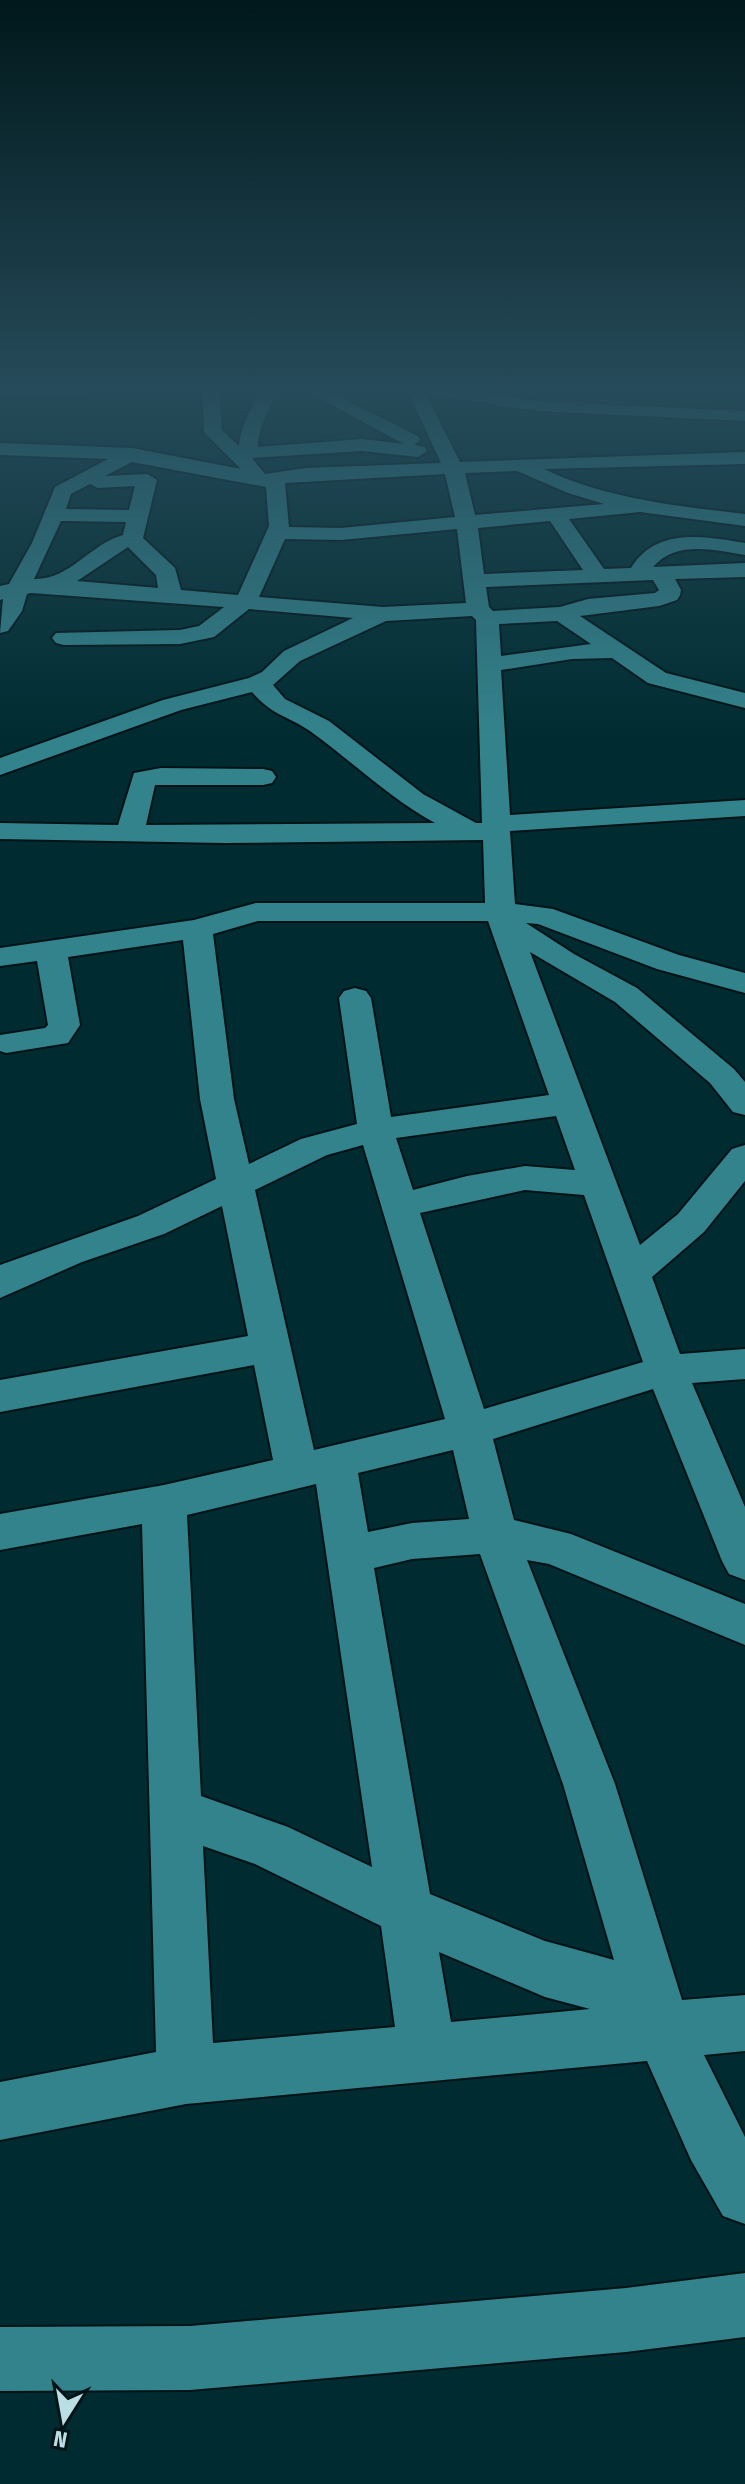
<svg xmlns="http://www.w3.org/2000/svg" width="745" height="2484" font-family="'Fira Sans Condensed',sans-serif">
	<rect width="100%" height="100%" fill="#002c31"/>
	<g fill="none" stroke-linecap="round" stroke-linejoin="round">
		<g stroke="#001316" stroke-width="4">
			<path id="minor" d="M 0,388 L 113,388 L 104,393 L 0,395 Z
				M 202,388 L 219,388 L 222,430 L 239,446 C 240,425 253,407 261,388 L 278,388 C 271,408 258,426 258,447 L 362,439 L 404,444 L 300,388 L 321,388 L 418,436 L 420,440 L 414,445 L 425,447 L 427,451 L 418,457 L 362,451 L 252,458 L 265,474 L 306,468 L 441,463 L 406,388 L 453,388 L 537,401 L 745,411 L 745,421 L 537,411 L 426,394 L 460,462 L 745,452 L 745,464 L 544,469 C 607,499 677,506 745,514 L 745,526 L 640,512 L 569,519 L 604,569 L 631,568 C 656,527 704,536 745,543 L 745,555 C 714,550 676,540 653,567 L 745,563 L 745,577 L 675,579 L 681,590 L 680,595 L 677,600 L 659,606 L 580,616 L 666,673 L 745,693 L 745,708 L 648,683 L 612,658 L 572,659 L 501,670 L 510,815 L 745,800 L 745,816 L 510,831 L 515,904 L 553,909 L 679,955 L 745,973 L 745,993 L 657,969 L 538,924 L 526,923 L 574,954 L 637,988 L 734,1069 L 745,1082 L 745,1115 L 733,1112 L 710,1083 L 615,1002 L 530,952 L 640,1245 L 678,1214 L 732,1149 L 745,1145 L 745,1181 L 704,1232 L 652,1277 L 680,1354 L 745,1349 L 745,1379 L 692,1383 L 745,1507 L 745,1580 L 729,1574 L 722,1561 L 653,1389 L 493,1439 L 514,1520 L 571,1534 L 745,1604 L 745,1645 L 549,1564 L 527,1560 L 615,1784 L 682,2000 L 745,1995 L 745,2051 L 704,2055 L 745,2137 L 745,2224 L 723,2216 L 691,2160 L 647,2061 L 186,2104 L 0,2140 L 0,2082 L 156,2052 L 142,1524 L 0,1550 L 0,1514 L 164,1485 L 273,1460 L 254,1365 L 0,1412 L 0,1380 L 248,1336 L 222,1206 L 164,1234 L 82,1262 L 0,1298 L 0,1265 L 138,1216 L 216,1179 L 200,1099 L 183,940 L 68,957 L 80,1025 L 68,1043 L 6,1053 L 0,1051 L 0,1035 L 45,1028 L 48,1025 L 37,961 L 0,966 L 0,948 L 194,920 L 256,903 L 485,903 L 483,840 L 224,843 L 0,839 L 0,823 L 118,825 L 134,773 L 161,768 L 263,769 L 272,771 L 276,777 L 272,783 L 263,785 L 155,785 L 146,825 L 435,823 C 391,799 355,764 314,734 C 290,716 273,717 252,692 L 181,710 L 0,775 L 0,758 L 163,700 L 249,678 L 262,672 L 284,651 L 353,618 L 249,609 L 214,637 L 180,644 L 64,645 L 56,643 L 52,638 L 56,633 L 180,630 L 199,626 L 224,607 L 31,593 L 27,594 L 22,611 L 8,631 L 0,633 L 3,599 L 0,600 L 0,586 L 9,584 L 32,543 L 55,487 L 108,459 L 0,455 L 0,443 L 132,448 L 241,469 L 204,432 ZM 132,462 L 266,487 L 269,526 L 238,595 L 181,590 L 175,568 L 143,538 L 157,480 L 147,474 L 105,476 ZM 517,471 L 568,493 L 604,504 L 475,515 L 465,473 ZM 445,474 L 455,517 L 341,528 L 289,527 L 285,483 ZM 90,484 L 98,488 L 135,486 L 129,510 L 66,509 L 71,494 ZM 61,521 L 126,522 L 123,535 C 90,544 70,580 34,579 ZM 550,521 L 583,570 L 484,574 L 478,528 ZM 457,529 L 466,603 L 383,607 L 259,597 L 285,539 L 341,540 ZM 128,547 L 156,575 L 158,588 L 77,581 ZM 653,580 L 659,590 L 655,593 L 588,599 L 560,607 L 493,611 L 489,607 L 486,587 ZM 472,616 L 476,620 L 482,823 L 476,823 L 423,794 L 329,721 L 285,699 L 273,685 L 300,661 L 386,621 ZM 557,621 L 591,644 L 501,656 L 499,624 ZM 258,921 L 488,921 L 549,1095 L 391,1117 L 371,998 L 366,991 L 355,988 L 344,991 L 339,998 L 357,1124 L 301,1139 L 249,1164 L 234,1099 L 213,934 ZM 556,1116 L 575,1170 L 525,1166 L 467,1176 L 413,1190 L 396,1138 ZM 363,1145 L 445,1419 L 314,1450 L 255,1190 L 327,1155 ZM 525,1190 L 584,1195 L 643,1362 L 484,1409 L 420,1213 ZM 453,1450 L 469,1519 L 412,1523 L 368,1532 L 358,1473 ZM 316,1484 L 372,1867 L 288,1827 L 201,1796 L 187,1515 ZM 480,1554 L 563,1784 L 614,1960 L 545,1941 L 430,1894 L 374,1568 L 412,1559 ZM 203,1846 L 255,1864 L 381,1926 L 395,2027 L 213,2043 ZM 439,1952 L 545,1997 L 590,2009 L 451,2022 Z
				M 745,2273 L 745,2337 L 626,2352 L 190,2390 L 0,2391 L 0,2327 L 190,2326 L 626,2288 Z"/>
		</g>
		<use href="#minor" fill="#33838c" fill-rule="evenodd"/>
	</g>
	<linearGradient id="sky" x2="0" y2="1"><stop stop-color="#00181b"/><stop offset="0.53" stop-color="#264b5a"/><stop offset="1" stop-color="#264b5a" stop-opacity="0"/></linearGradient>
	<rect width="745" height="735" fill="url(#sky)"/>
	<g transform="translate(64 2420) rotate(191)" stroke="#001316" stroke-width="6" paint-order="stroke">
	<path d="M0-6L14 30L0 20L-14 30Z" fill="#b9dee3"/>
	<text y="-12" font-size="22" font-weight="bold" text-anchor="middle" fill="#b9dee3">N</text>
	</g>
</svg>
